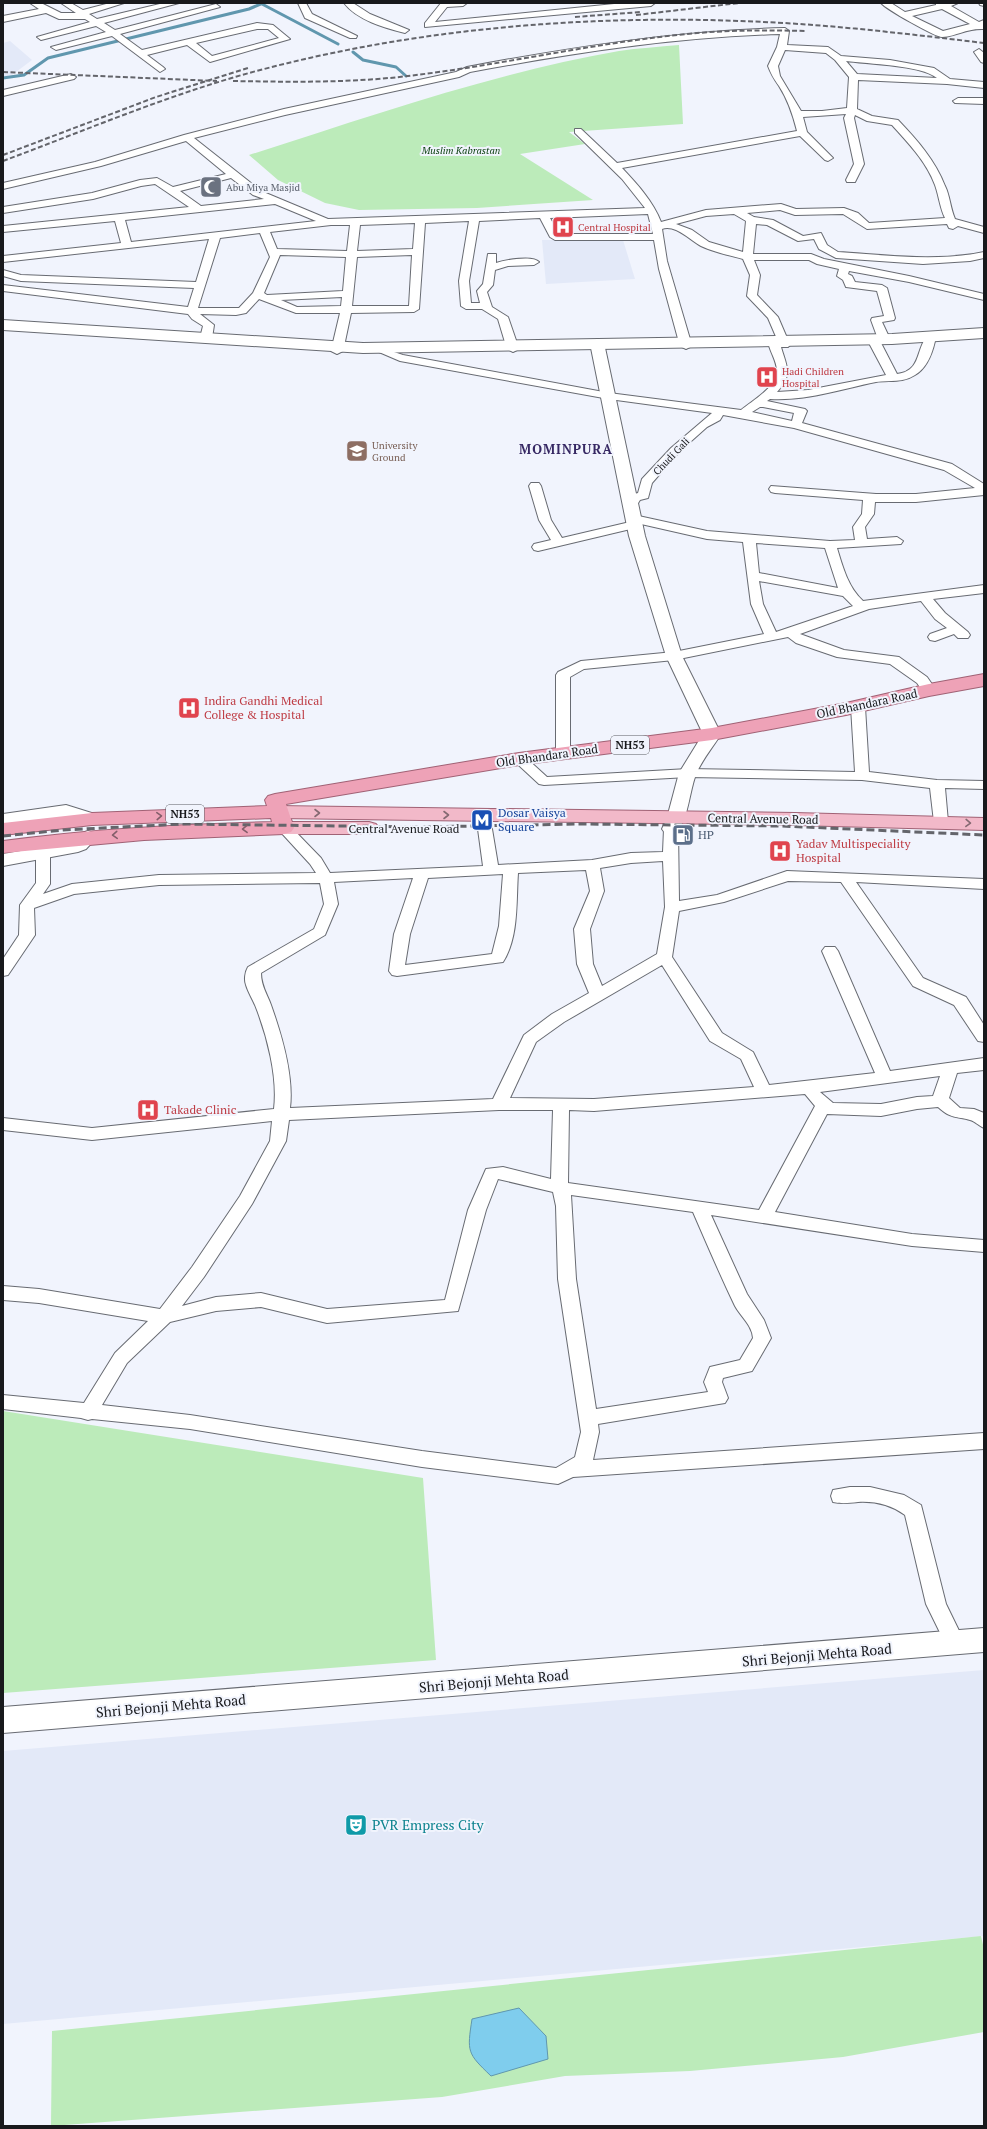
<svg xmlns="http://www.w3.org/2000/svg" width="987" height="2129" font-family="'PT Serif',serif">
	<rect width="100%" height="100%" fill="#f1f4fd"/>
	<path fill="#e3e9f8" d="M 10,41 L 32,60 L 12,75 L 3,77 L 3,43 Z
		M 542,240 L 623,240 L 635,279 L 546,284 Z
		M 984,1670 L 984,1936 L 3,2024 L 3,1751 Z"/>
	<path fill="#bcebba" d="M 679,45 L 683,124 L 569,132 L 585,144 L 520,154 L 593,200 L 477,208 L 359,210 L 325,203 L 278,180 L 249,155 C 371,116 493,73 619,51 C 638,48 659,47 679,45 Z
		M 3,1411 L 423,1478 L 436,1660 L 3,1693 Z
		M 981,1936 L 984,1949 L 984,2032 L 843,2057 L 690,2071 L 565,2076 L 442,2097 L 51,2126 L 52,2031 Z"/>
	<path fill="#7fcded" stroke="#6097ae" d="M 519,2008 L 546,2036 L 548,2059 L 491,2076 C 467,2053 467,2052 472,2019 Z"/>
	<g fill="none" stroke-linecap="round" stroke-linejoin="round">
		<path stroke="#6097ae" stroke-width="3" d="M 262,4 L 338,44
			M 353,52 L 363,60 L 396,67 L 406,76
			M 3,78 L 24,75 L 48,58 L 249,9 L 263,3"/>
		<g stroke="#686b72" stroke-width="2">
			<path id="minor" d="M 30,3 L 41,3 L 61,13 L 76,13 L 61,3 L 71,3 L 83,10 L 110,3 L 124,3 L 89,14 L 97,19 L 164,3 L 179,3 L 104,23 L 115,30 L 216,4 L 220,7 L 120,34 L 142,50 L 257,23 L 273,25 L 290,39 L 210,62 L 187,45 L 147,55 L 163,67 L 165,69 L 160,72 L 112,36 L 56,50 L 51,47 L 106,32 L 96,26 L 41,40 L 37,37 L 90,22 L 85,19 L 59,19 L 46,13 L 3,22 L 3,16 L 39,9 ZM 257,29 L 268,29 L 279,38 L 212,56 L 196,43 Z
				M 298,3 L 306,3 L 312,14 L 357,36 L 356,38 L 350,38 L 305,18 Z
				M 344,3 L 353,3 L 370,14 L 409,30 L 405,33 C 385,28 357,20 344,3 Z
				M 441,3 L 467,3 L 463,6 L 447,7 L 435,22 L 624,3 L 655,3 L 651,6 L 425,27 L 425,23 Z
				M 881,3 L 891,3 L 905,12 L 936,5 L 936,3 L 958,3 L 951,6 L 979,22 L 984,20 L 984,29 C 966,28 958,36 942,37 C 935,37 886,9 881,3 ZM 942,9 L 970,24 L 943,31 L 912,16 Z
				M 979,3 L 984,3 L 984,6 L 980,5 Z
				M 785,28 L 789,31 L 787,45 L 828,47 L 841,56 L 890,60 L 934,68 L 950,79 L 984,82 L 984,88 L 947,84 L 858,80 L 857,109 L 872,116 L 898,120 C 917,140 935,160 945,186 C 950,196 950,207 955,219 L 984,227 L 984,233 L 958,226 L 953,229 L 949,228 L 947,224 L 867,229 L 843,214 L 795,215 L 780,210 L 747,213 L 754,217 L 773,220 L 803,236 L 821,233 L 827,245 L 838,252 C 887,255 936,262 984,252 L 984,258 L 970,261 L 923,264 L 836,258 L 819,249 L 814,239 L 798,241 L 767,225 L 756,224 L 753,254 L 811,254 L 824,259 L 909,276 L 984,294 L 984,300 L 909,282 L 849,271 L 848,274 L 852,276 L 855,282 L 882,285 L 887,288 L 895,318 L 894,320 L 882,322 L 890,339 L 884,342 L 878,339 L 871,320 L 872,318 L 884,316 L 877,291 L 846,287 L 843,280 L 837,276 L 839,269 L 817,264 L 809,260 L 754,260 L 760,275 L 757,295 L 778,317 L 790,345 L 788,347 L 781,347 C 787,368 793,374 777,392 L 808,390 L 886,375 L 869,343 L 875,340 L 881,343 L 897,374 C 920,371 916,353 925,339 L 929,338 L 935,341 C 932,354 927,368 915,375 C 903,383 890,380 876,382 C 841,389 807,401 770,399 L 767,401 L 805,409 L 807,411 L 802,423 L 952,464 L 984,484 L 984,495 L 916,502 L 875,502 L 874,514 L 865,527 L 867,539 L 897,537 L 903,541 L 901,544 L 837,548 C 843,568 848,587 863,601 L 984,585 L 984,593 L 933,599 L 945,613 L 968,632 L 970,635 L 968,638 L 958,638 L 954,634 L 935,641 L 930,640 L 928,637 L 930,634 L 947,628 L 935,619 L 921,601 L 869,609 L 800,634 L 844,650 L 899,657 L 927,677 L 936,690 L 934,693 L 924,693 L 917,683 L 890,664 L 837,657 L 796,643 L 788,637 L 674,660 L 584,669 L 570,677 L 570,754 L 568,757 L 558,757 L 556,754 L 556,675 L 558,672 L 581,661 L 674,652 L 764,634 L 751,604 L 743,542 L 707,539 L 641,524 L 639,527 L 538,551 L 534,550 L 532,547 L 534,544 L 551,540 L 539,520 L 529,486 L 531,483 L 539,483 L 541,486 L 551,520 L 562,538 L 630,522 L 628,519 L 630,516 L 634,515 L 707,531 L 830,541 L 855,540 L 853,527 L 862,514 L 863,500 L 775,493 L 771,492 L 769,489 L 771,486 L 876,494 L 916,494 L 975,488 L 944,470 L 794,428 L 723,415 L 720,420 L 707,427 L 679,452 L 652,483 L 648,498 L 640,500 L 635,508 L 631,509 L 625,505 L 631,495 L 638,493 L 642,479 L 671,448 L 712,413 L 609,399 L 400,361 L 379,352 L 385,349 L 403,355 L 609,393 L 741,410 C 751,402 777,386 777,373 C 778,363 770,352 768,342 L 770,340 L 777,339 L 768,318 L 747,296 L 750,275 L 743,259 C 729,255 713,252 701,246 C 690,240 675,224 662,229 L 667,261 L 692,346 L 686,349 L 680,346 L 659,269 L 654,240 L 555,240 L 550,237 L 540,218 L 479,221 L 469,281 L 471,303 L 480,303 L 477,291 L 483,284 L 488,254 L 496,254 L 496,263 C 505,260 533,255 539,262 L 534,265 L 508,266 L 495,270 L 493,285 L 487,292 L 492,307 L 508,317 L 519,349 L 513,352 L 507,349 L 498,319 L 482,309 L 466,309 L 461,306 L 459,281 L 469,221 L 425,223 L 419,309 L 414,312 L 351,313 L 343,351 L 337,354 L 331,351 L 340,313 L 296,313 L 259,299 L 246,313 L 236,315 L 200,314 L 214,325 L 212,338 L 206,341 L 200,338 L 203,326 L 192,319 L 188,314 L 3,291 L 3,285 L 188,307 L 194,288 L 21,281 L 3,276 L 3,270 L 21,275 L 196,282 L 209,239 L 3,262 L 3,256 L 121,243 L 115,221 L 3,232 L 3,226 L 189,207 L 155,184 L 141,186 L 93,199 L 3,213 L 3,207 L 92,193 L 140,180 L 157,178 L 173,187 L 226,174 L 186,141 L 101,166 L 3,189 L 3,183 L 95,162 L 184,135 L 284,109 L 456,72 L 467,67 C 573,47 678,31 785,28 ZM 780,34 L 777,47 L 768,66 C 771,74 774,79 779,86 C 788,100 793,115 797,131 L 617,163 L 581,129 L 575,129 L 575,133 L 622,179 L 645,208 L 328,219 L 261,191 L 194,138 L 285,115 L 459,77 L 470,72 C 573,53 675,37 780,34 ZM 785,50 L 826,53 L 835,60 L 849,77 L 847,108 L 822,111 L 801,111 L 780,76 L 778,66 ZM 846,61 C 868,64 921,65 937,78 L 857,74 ZM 846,114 L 844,118 L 854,164 L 846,180 L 847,182 L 855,182 L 864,164 L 854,118 L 855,115 L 867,121 L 892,125 C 909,144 926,161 935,185 C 939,196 940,208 945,218 L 869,223 L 858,213 L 844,208 L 796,209 L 781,204 L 706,210 L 661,222 C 653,201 637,184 622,168 L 800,136 L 825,160 L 828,161 L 833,158 L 807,132 L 803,117 ZM 231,178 L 253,195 L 264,199 L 201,206 L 180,191 ZM 275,204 L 316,221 L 131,242 L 125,220 ZM 648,214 L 653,234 L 559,234 L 550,218 ZM 734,214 L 746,221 L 743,252 L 709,242 L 692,230 L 676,224 L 706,216 ZM 415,223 L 413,249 L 357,251 L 360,225 ZM 331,225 L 350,225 L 347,251 L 277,249 L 270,232 ZM 260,233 L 270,257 L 253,293 L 239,308 L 198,308 L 220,238 ZM 280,255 L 346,257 L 343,291 L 267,295 L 264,293 ZM 412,255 L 409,306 L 352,306 L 357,257 ZM 342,297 L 341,306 L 297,307 L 281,300 ZM 760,407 L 763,407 L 794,413 L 792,421 L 752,412 ZM 756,543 L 825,548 L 838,588 L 759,573 ZM 759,581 L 843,596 L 853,606 L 776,632 L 763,604 Z
				M 979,49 L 984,53 L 984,63 L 981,62 L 974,52 Z
				M 71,74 L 76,77 L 74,79 L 3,96 L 3,90 Z
				M 958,98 L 984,98 L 984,104 L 955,103 L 953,101 Z
				M 858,703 L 865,707 L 869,772 L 937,780 L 984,781 L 984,789 L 945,788 L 948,822 L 946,825 L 936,825 L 934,822 L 930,788 L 862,780 L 688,777 L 544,785 L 539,784 L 512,759 L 519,755 L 524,756 L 547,777 L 688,769 L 855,772 L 851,707 Z
				M 284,824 L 289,825 L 321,858 L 330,873 L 483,866 L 478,829 L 480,826 L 490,826 L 492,829 L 498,865 L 592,860 L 631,853 L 663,852 L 664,829 L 666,826 L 676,826 L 678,829 L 679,901 L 717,895 L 787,871 L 984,879 L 984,889 L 856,882 L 923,978 L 966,997 L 984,1025 L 984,1042 L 978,1041 L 954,1005 L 913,986 L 841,882 L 788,881 L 724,902 L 679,911 L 672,957 L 722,1033 L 753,1052 L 769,1085 L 875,1073 L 822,951 L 825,947 L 835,947 L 838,951 L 890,1071 L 984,1058 L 984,1070 L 957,1073 L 949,1098 L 960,1108 L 974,1109 L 984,1113 L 984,1128 C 979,1126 975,1121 970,1120 C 956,1116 951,1119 938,1107 L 917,1109 L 881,1116 L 827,1114 L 775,1212 L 912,1234 L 984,1240 L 984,1252 L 912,1246 L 711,1215 L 747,1294 L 764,1320 L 771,1338 L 752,1371 L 723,1378 L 722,1382 L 728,1398 L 725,1403 L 598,1424 L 599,1432 L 593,1460 L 984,1433 L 984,1449 L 573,1477 L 558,1484 L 422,1467 L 190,1429 L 92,1419 L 88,1420 L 81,1418 L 3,1409 L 3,1395 L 84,1403 L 115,1353 L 148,1321 L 39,1303 L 3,1300 L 3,1286 L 39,1289 L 160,1309 L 192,1267 L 240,1196 L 270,1141 L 272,1121 L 92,1140 L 3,1130 L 3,1118 L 92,1128 L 274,1109 C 278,1077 267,1035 255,1005 C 252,998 248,992 246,985 C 244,980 245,972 248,967 L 314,929 L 324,904 L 320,883 L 159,885 L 74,894 L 34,908 L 35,935 L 8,975 L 3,976 L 3,959 L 19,935 L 20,905 L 36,883 L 36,854 L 38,851 L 48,851 L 50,854 L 50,884 L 43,894 L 72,884 L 159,875 L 316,873 L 310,864 L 277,828 L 279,825 ZM 663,861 L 665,907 L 657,954 L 602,986 L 593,964 L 590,929 L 604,891 L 600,868 L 631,863 ZM 586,870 L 590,891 L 574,929 L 577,964 L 589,993 L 552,1014 L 524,1035 L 493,1099 L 290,1108 C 294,1076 282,1036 271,1005 C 267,994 261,986 261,973 L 325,935 L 338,904 L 334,882 L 413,878 L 394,934 L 389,971 L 392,975 L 397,976 L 503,962 C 519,937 516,901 518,873 ZM 503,874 L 499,926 L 492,954 L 405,965 L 410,934 L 428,878 ZM 662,965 L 710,1041 L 741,1059 L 754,1087 L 594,1099 L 510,1098 L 536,1042 L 564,1022 ZM 940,1076 L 933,1096 L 917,1097 L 881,1104 L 833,1103 L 820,1092 ZM 805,1094 L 815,1106 L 759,1210 L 568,1183 L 569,1110 L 594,1111 ZM 499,1110 L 553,1110 L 551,1179 L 503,1167 L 486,1169 L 468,1210 L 445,1300 L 327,1309 L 261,1293 L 216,1297 L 182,1306 L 204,1277 L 252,1204 L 286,1141 L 289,1120 ZM 498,1179 L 553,1192 L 556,1206 L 558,1279 L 581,1432 L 575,1457 L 556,1468 L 422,1451 L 190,1415 L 102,1405 L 127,1363 L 170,1322 L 216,1311 L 261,1307 L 327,1323 L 458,1311 L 486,1210 ZM 571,1195 L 693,1212 C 707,1244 720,1275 735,1306 C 741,1317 752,1325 753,1338 L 740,1360 L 710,1367 L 704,1382 L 708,1392 L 596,1409 L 576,1279 Z
				M 870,1487 L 904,1495 L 921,1505 L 946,1604 L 965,1643 L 962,1649 L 955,1652 L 948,1649 L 926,1604 L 905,1515 C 891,1505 876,1501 858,1502 C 849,1503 842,1504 833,1502 L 831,1496 L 833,1490 L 850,1487 Z"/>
		</g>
		<g stroke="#686b72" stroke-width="2">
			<path id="tertiary" d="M 597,339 L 604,343 L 645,536 L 682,656 L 721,734 C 713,747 702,760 696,774 C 689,793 689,815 677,833 L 671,835 L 665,833 L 662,829 L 667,818 L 679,773 L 703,734 L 666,656 L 629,536 L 590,343 Z
				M 66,805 L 98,815 L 101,819 L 98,823 L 92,825 L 65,817 L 3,826 L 3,814 Z
				M 88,831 L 94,833 L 97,837 L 86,849 L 78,852 L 3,866 L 3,854 L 68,843 C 76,840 80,833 88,831 Z"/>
		</g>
		<g stroke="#686b72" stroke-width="2">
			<path id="secondary" d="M 3,320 L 363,343 L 892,334 L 984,328 L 984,338 L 892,344 L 363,353 L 3,330 Z
				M 984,1628 L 984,1652 L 3,1733 L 3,1707 Z"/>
		</g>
		<g stroke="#a06275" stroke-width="2">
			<path id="primary" d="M 278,806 L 795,813 L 984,818 L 984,830 L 795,825 L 278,818 L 271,816 L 268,812 L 271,808 Z
				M 284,822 L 369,822 L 376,824 L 379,828 L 376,832 L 369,834 L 284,834 L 277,832 L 274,828 L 277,824 Z"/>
		</g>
		<g stroke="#a06275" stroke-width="2">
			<path id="trunk" d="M 984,674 L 984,686 L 929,696 L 846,715 L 712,740 L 519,765 L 286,804 L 294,828 L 291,832 L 284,834 L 144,840 L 3,853 L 3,841 C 92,829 182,824 272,822 L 271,818 L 92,825 L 3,835 L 3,823 L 92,813 L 267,806 L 265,800 L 268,796 L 275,794 L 519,753 L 712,728 L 846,703 L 929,684 Z"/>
		</g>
		<use href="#minor" fill="#fff" fill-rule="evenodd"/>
		<use href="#tertiary" fill="#fff" fill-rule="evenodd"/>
		<use href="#secondary" fill="#fff" fill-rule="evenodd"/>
		<use href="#primary" fill="#f2b9c9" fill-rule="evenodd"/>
		<use href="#trunk" fill="#eea2b7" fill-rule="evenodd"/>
		<path stroke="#64656b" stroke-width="2" stroke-dasharray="5 2.5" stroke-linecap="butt" d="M 636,15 L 739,3
			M 575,17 L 641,12
			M 3,72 L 217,81
			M 233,81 C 292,82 350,83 408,76 C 502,65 593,43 687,34 C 726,30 766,30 805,31
			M 3,155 L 156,97 L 248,68
			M 3,161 C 89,129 175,92 264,69 C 433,25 610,13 784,23 C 851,27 917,35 984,43"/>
		<path stroke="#64656b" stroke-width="3" stroke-dasharray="8 4" stroke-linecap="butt" d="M 3,836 L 63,830 L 182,824 L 421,827 L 580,824 L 782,826 L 984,835"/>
	</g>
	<defs><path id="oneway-chevron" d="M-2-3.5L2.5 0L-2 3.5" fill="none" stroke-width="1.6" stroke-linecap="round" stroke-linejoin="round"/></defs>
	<g stroke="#856972">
		<use href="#oneway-chevron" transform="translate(317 813)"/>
		<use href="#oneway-chevron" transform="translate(446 815)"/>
		<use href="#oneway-chevron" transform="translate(968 823) rotate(2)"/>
	</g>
	<g stroke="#835e6a">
		<use href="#oneway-chevron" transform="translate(159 816) rotate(-3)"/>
		<use href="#oneway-chevron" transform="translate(245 829) rotate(179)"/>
		<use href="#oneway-chevron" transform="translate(115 835) rotate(176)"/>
	</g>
	<defs>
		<g id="mosque-square" transform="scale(1.15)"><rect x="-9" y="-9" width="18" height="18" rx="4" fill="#6b7280" stroke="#f1f4fd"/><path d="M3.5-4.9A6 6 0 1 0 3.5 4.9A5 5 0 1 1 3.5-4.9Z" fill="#fff"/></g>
		<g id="hospital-square" transform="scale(1.15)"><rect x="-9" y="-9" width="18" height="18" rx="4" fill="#e0444e" stroke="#f1f4fd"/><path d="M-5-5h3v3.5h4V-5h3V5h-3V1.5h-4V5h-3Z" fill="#fff"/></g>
		<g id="university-square" transform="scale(1.15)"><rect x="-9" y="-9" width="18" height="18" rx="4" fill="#8d6e63" stroke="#f1f4fd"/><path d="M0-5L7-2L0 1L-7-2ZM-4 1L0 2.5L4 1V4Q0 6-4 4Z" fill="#fff"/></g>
		<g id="metro-square" transform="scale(1.15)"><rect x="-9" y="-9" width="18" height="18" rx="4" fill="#1a4fb4" stroke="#f1f4fd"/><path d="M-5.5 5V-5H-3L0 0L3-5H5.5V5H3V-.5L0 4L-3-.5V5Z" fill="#fff"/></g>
		<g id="fuel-square" transform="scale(1.15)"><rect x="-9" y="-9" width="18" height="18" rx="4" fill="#5c6f8a" stroke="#f1f4fd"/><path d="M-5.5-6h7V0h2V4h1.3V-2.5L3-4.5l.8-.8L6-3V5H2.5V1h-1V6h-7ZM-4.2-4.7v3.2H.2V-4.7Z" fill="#fff"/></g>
		<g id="theatre-square" transform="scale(1.15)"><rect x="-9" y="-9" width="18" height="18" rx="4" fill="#0f9aa8" stroke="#f1f4fd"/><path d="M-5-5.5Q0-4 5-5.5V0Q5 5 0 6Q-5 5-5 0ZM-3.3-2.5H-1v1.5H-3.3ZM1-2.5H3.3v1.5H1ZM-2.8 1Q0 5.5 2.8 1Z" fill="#fff"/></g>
	</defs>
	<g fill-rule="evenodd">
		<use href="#mosque-square" x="211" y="187"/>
		<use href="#hospital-square" x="563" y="227"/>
		<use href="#hospital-square" x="767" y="377"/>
		<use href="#university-square" x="357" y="451"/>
		<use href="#hospital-square" x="189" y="708"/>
		<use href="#metro-square" x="482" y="820"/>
		<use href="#fuel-square" x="683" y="835"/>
		<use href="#hospital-square" x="780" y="851"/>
		<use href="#hospital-square" x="148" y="1110"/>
		<use href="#theatre-square" x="356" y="1825"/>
	</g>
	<g text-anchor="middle" stroke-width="4" stroke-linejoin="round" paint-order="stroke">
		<g font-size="10" font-style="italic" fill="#073d0b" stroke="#f1f4fd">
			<text x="461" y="154">Muslim Kabrastan</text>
		</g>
		<g font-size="10" fill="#5b616d" stroke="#f1f4fd" text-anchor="start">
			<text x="226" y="191">Abu Miya Masjid</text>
		</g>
		<g font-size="10" fill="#be3a42" stroke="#f1f4fd" text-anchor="start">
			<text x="578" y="231">Central Hospital</text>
			<text x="782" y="375">Hadi Children<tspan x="782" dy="12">Hospital</tspan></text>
		</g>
		<g font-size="10" fill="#785e54" stroke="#f1f4fd" text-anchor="start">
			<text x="372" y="449">University<tspan x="372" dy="12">Ground</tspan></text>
		</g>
		<g font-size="10" fill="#18191c" stroke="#f1f4fd">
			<text transform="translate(671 456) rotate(-46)" y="4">Chudi Gali</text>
		</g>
		<g fill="#f1f4fd" stroke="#595b60" stroke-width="1">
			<rect x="611" y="736" width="38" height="18" rx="3"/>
			<rect x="166" y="805" width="38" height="18" rx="3"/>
		</g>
		<g font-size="11" font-weight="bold" fill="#18191c">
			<text x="630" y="749">NH53</text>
			<text x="185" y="818">NH53</text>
		</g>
		<g font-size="12" fill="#be3a42" stroke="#f1f4fd" text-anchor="start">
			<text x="204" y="705">Indira Gandhi Medical<tspan x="204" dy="14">College &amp; Hospital</tspan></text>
			<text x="796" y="848">Yadav Multispeciality<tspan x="796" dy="14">Hospital</tspan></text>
			<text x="164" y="1114">Takade Clinic</text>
		</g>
		<g font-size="12" fill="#18191c" stroke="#f1f4fd">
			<text transform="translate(867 704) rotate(-12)" y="4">Old Bhandara Road</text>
			<text transform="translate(547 756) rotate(-8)" y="4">Old Bhandara Road</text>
			<text transform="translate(763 819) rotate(1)" y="4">Central Avenue Road</text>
			<text x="404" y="833">Central Avenue Road</text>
		</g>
		<g font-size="12" fill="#164399" stroke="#f1f4fd" text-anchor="start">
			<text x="498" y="817">Dosar Vaisya<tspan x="498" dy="14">Square</tspan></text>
		</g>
		<g font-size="12" fill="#4e5e75" stroke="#f1f4fd" text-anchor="start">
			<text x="698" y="839">HP</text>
		</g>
		<g font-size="13" font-weight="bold" letter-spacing="1" fill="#362863" stroke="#f1f4fd">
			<text x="566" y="454">MOMINPURA</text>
		</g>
		<g font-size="14" fill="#18191c" stroke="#f1f4fd">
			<text transform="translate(817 1655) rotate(-5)" y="5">Shri Bejonji Mehta Road</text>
			<text transform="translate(494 1681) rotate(-5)" y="5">Shri Bejonji Mehta Road</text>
			<text transform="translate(171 1706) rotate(-5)" y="5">Shri Bejonji Mehta Road</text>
		</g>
		<g font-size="14" fill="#0d838f" stroke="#f1f4fd" text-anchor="start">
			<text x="372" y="1830">PVR Empress City</text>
		</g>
	</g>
	<rect width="987" height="2129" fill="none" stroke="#18191c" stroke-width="8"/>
</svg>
